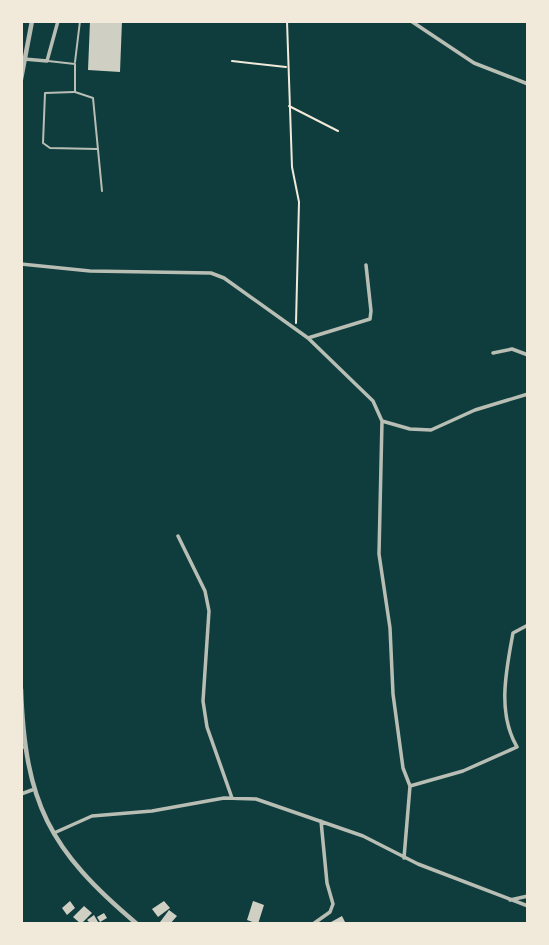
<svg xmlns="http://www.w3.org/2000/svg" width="549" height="945" font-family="Rubik,sans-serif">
	<rect width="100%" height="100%" fill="#0f3d3e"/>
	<path fill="#cfcfc3" d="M 90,21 L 122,21 L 120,72 L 88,70 Z
		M 70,901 L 75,908 L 67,915 L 62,908 Z
		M 164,901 L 170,908 L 158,917 L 152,909 Z
		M 253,901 L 264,905 L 258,924 L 247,920 Z
		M 84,906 L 92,913 L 81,924 L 73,917 Z
		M 169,910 L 177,916 L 170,924 L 162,924 L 160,922 Z
		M 104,913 L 107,918 L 100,922 L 97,917 Z
		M 94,915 L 98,922 L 91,924 L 87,920 Z
		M 342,916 L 346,924 L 332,924 L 331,922 Z"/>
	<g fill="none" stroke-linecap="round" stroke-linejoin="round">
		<path stroke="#f1e9da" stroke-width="2" d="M 287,21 L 292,167 L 299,202 L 296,323
			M 232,61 L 286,67
			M 289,106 L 338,131"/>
		<path stroke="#b8beb3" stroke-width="2" d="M 48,61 L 75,64 L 75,92 L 93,98 L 102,191
			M 75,62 L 80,21
			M 74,92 L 45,93 L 43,143 L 50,148 L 97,149"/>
		<path stroke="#b8beb3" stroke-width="3.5" d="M 411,21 L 474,63 L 528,84
			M 24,59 L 47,61 L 58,21
			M 21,264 L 90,271 L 211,273 L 224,278 L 308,338 L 373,401 L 382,421 L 379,554 L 390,628 L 393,694 L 403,768 L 410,786 L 404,858
			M 308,338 L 370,319 L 371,311 L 366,265
			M 493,353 L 512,349 L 528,355
			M 382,421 L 410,429 L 431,430 L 475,410 L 528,394
			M 178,536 L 205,591 L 209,611 L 203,701 L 207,727 L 232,798
			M 21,747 L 24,747
			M 410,786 L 463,771 L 517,747 C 497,713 506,671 513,633 L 528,625
			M 21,794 L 32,790
			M 54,833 L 92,816 L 152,811 L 224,798 L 256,799 L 363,836 L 418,864 L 528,906
			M 510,900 L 528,896
			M 313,924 L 330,912 L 333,904 L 327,883 L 321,821"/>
		<path stroke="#b8beb3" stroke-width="4.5" d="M 21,79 L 32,21
			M 21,689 C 25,803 49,850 137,924"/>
	</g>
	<rect width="549" height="945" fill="none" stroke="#f1e9da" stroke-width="46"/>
</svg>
